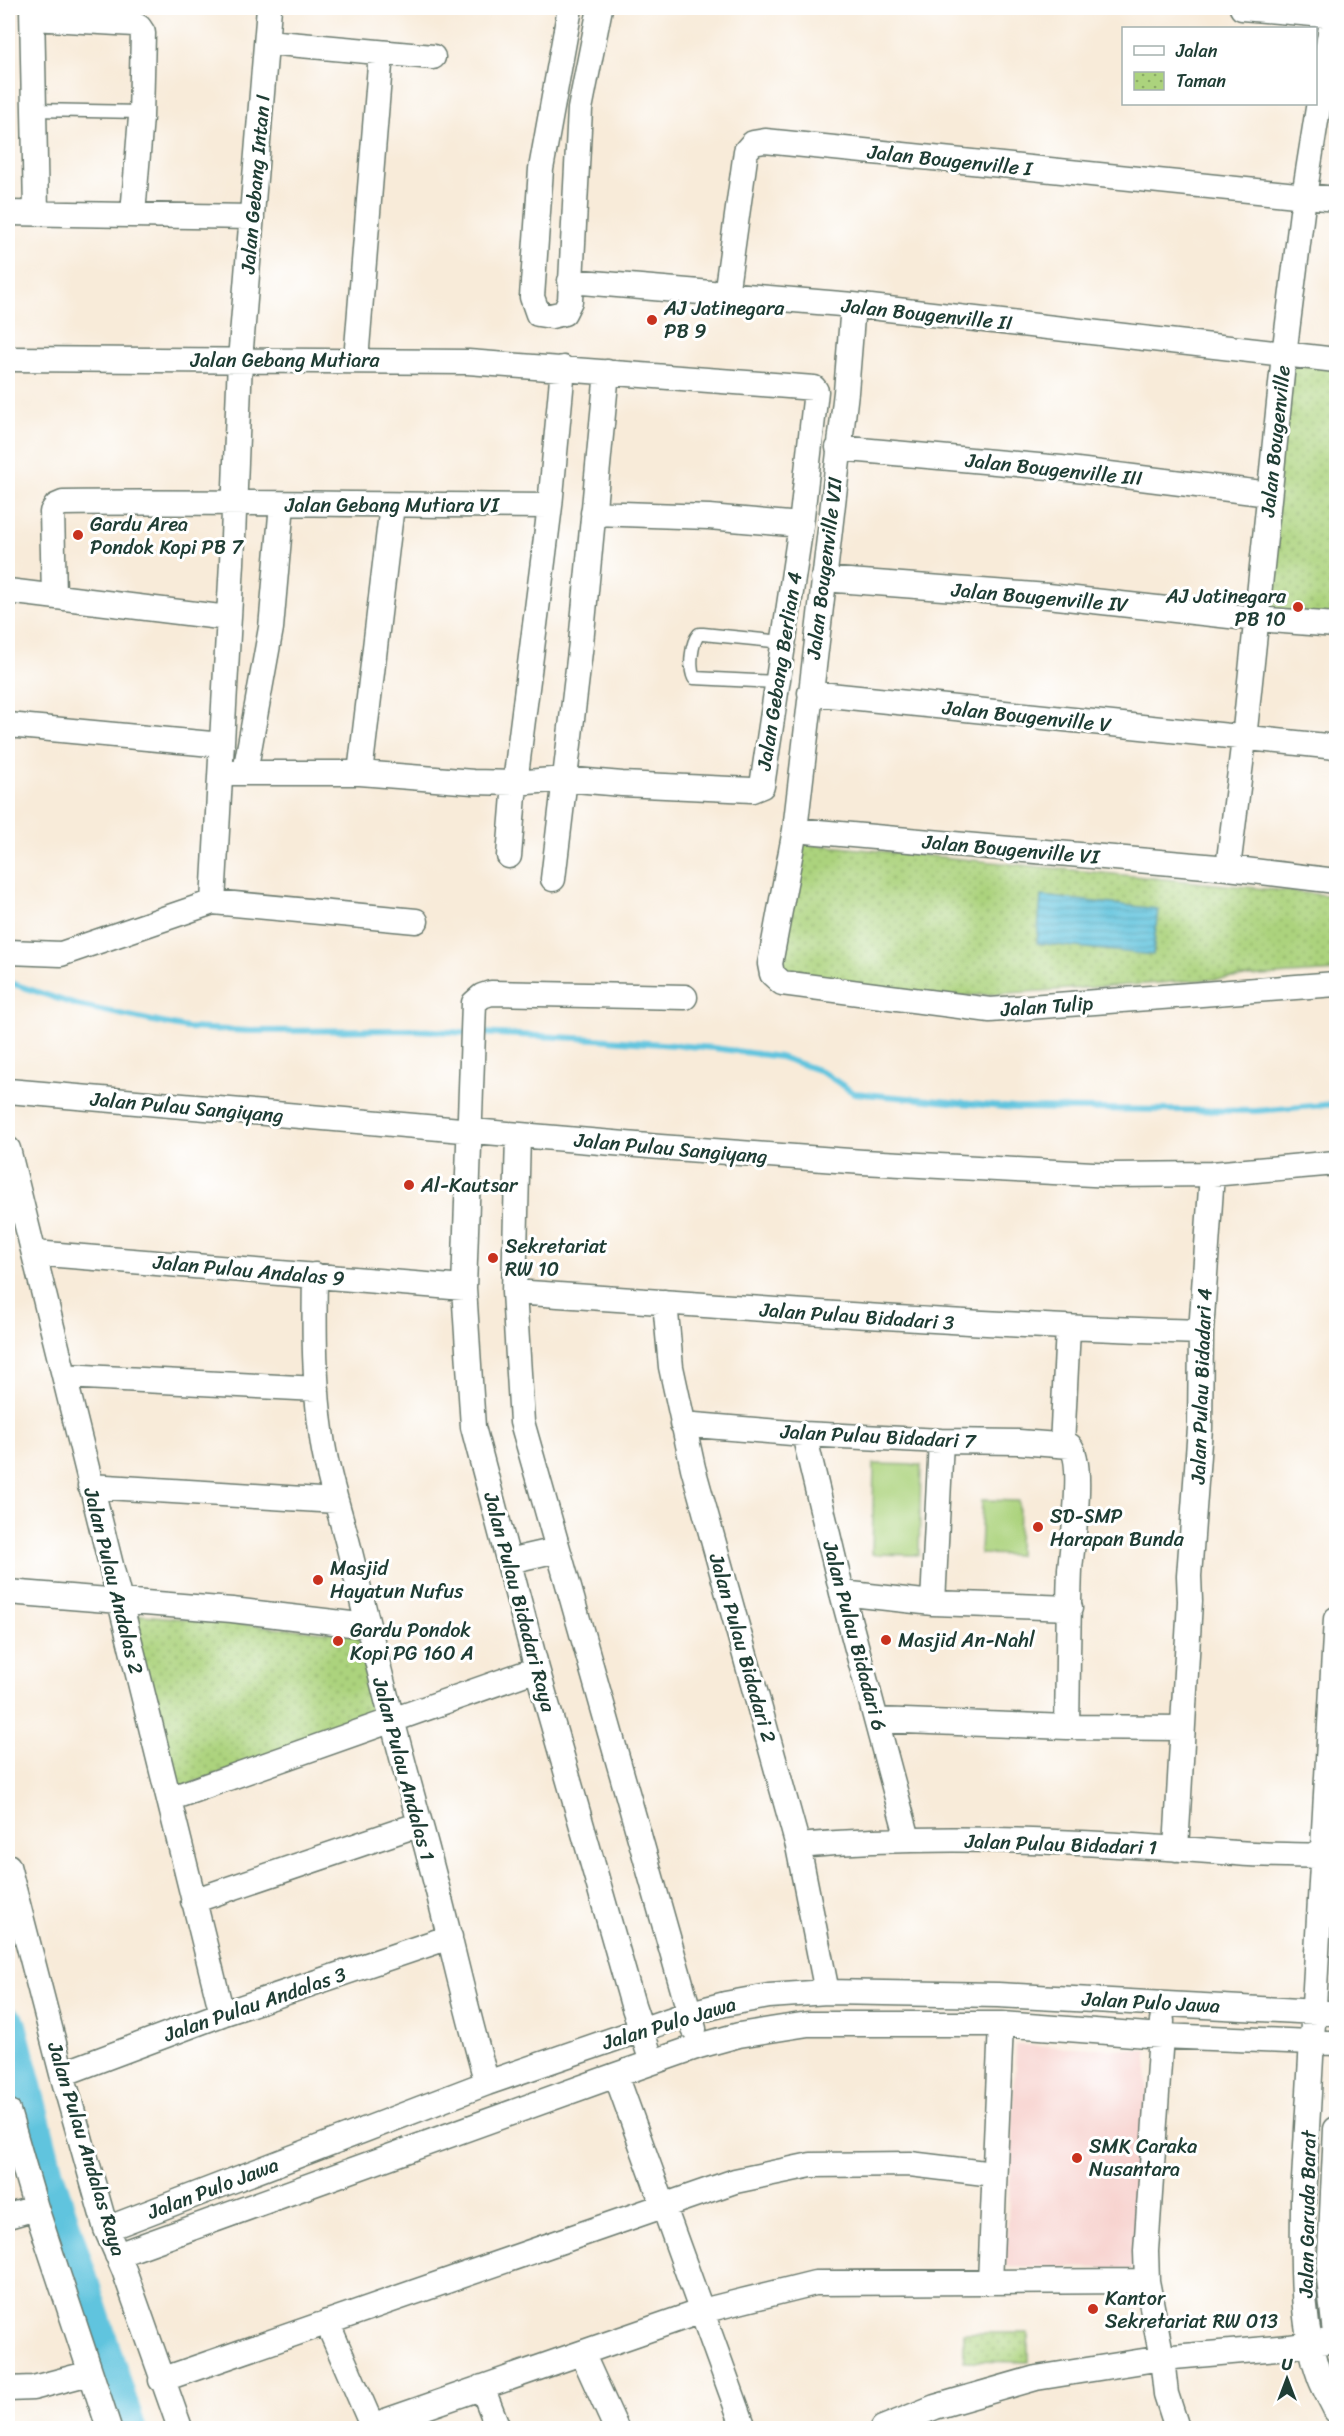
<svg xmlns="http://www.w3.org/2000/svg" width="1344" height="2436" font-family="Sriracha,sans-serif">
	<defs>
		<pattern id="park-dots" width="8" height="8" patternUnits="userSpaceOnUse" patternTransform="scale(1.5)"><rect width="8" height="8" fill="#acd37d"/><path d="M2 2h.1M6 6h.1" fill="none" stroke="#8bac67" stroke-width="1.8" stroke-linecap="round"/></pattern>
		<pattern id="water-rules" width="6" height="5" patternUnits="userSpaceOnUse" patternTransform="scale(1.5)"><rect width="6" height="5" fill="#60c4de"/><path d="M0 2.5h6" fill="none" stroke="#4fa0b5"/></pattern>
	</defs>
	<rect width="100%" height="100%" fill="#fff"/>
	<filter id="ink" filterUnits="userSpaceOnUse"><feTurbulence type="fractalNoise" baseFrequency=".0167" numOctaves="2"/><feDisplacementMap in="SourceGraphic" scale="12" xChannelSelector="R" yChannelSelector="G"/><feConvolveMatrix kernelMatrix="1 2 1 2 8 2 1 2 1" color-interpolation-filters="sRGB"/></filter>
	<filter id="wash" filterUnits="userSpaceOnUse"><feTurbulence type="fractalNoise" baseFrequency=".008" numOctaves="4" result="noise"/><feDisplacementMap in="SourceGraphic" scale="24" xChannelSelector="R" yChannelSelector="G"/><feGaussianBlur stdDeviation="1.35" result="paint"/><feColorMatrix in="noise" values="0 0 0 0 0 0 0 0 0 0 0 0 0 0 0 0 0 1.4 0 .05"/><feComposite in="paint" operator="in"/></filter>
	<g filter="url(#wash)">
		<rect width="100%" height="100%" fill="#f8ebd9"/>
		<path fill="#f7d0cc" d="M 1016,2045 L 1148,2050 L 1140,2269 L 1006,2266 Z"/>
		<path fill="#acd37d" stroke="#668858" stroke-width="1.5" d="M 874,1464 L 921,1465 L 919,1555 L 872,1554 Z
			M 982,1500 L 1019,1501 L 1018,1555 L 980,1554 Z"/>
		<path fill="url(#park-dots)" stroke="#668858" stroke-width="1.5" d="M 1284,355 L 1336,360 L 1336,625 L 1257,619 Z
			M 798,843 L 1336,896 L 1336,971 L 936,998 L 780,985 Z
			M 132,1614 L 358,1635 L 377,1717 L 174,1790 Z
			M 964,2333 L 1028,2333 L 1028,2362 L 964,2361 Z"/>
		<path fill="url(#water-rules)" stroke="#408089" stroke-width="1.5" d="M 1041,896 L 1158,909 L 1153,955 L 1037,943 Z"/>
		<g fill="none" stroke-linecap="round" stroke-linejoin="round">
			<path stroke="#60c4de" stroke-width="6" d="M 8,982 L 76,1005 L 187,1028 L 250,1031 L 415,1030 L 468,1033
				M 479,1033 L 595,1039 L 714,1048 L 780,1057 L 821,1071 L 854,1093 L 1014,1108 L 1256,1111 L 1336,1104"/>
			<path stroke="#60c4de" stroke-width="38" d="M 8,2026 L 45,2174 L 127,2428"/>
		</g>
	</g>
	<g filter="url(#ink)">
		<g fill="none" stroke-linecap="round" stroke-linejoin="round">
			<g stroke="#6b7a6e" stroke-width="15">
				<path id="lane" d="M 34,110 L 141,112
					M 778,682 L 694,678 C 689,667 691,643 699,634 L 703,634 L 783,642"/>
			</g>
			<g stroke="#6b7a6e" stroke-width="27">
				<path id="street" d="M 32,8 L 36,212
					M 570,8 L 541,169 L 532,297 L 538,314 L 551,316 L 564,313 L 570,301 L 580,109 L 600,8
					M 1242,8 L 1336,16
					M 33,18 L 134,24 L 139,27 L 143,33 L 141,117 L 133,214
					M 267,42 L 433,57
					M 8,213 L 252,217
					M 570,281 L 853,305 L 1336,360
					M 726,295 L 746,151 L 753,143 L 765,141 L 1336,199
					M 853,305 L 846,392 L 795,830 L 770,964 L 772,974 L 782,983 L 990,1010 L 1336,984
					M 8,359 L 468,362 L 814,388 L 816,391 L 801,525 L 709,517 L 593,513
					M 356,360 L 381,53
					M 838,448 L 1061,468 L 1269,494
					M 823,579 L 1048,596 L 1257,619 L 1336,625
					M 8,591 L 228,618
					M 54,595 L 52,512 L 56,506 L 63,503 C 226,501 388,505 550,506
					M 810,693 L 1336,747
					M 8,725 L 222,745
					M 245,772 L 271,628 L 282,504
					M 221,773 L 360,773 L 473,782 L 515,783 L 564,779 L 622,784 L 752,790 L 762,786 L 801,525
					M 360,773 L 392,505
					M 795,830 L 1228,868 L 1336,881
					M 509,856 L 515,783 L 550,506 L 563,368
					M 1228,868 L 1244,739 L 1284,355 L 1304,196 L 1334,8
					M 553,879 L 581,643 L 607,372
					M 213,902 L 232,563 L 240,360 L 269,8
					M 8,952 L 61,954 L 213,902 L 416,921
					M 8,1091 L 660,1147 L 863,1162 L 1112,1175 L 1212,1174 L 1336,1163
					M 518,1135 L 514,1292 L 522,1422 L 694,2029
					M 8,1149 L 222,2014
					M 34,1253 L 464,1288
					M 315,1275 C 314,1329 314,1385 322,1438 C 327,1477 341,1514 350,1552 C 372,1642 394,1731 419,1820 C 444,1907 462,1997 487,2083
					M 514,1292 C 743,1307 972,1326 1201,1332
					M 665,1302 L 671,1367 L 693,1468 L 798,1846 L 827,1992
					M 65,1376 L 317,1389
					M 682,1424 L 804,1434 L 941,1441 L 1019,1442 L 1070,1446 C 1085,1462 1072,1546 1070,1569 C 1068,1622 1068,1674 1067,1727
					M 804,1434 L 842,1593 L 908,1839
					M 1062,1445 L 1068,1329
					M 90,1486 L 336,1501
					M 509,1561 L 557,1550
					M 8,1592 L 232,1610 L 368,1626
					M 842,1593 L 933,1603 L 1070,1608
					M 933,1603 L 941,1441
					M 1336,1619 L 1303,2198 C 1303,2257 1299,2321 1320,2378 C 1324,2389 1331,2400 1336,2411
					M 877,1720 L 1067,1727 L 1182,1728
					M 169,1799 L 537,1669
					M 798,1846 C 944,1833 1090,1842 1236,1853 C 1269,1856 1303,1854 1336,1857
					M 1176,1849 L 1190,1601 L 1189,1576 L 1200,1428 L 1201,1332 L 1212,1174
					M 8,1866 L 62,2074 L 106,2229 L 124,2270 L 180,2428
					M 193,1901 L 420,1824
					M 1162,2021 L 1146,2251 L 1147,2281 L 1162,2358 L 1166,2394 L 1177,2428
					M 652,2062 L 633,2005 L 537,1669 L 473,1427 L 464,1288 L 474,1003 L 482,996 L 491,993 L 685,997
					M 62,2074 L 222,2014 L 450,1937
					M 616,2075 L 744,2428
					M 8,2111 L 36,2208 L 109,2428
					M 1336,2129 L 1329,2278 L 1336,2343
					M 8,2216 L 36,2208
					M 106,2229 L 487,2083 L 690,2013 L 725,2004 L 769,1996 L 827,1992 L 998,1995 L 1336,2013
					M 117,2255 L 616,2075 L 699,2046 L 739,2035 L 808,2024 L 1001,2024 L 1161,2036 L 1336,2043
					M 990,2282 L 1001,2024
					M 327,2322 L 373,2428
					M 582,2353 L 616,2428
					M 161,2380 L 735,2181 L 811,2165 L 910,2164 L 993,2174
					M 482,2387 L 498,2428
					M 8,2389 L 33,2388 L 90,2373
					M 371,2426 L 702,2311 L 815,2283 L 1147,2281
					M 883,2428 L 935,2407 L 1036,2378 L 1162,2358 L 1289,2347 L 1335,2340"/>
			</g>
			<use href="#lane" stroke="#fff" stroke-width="12"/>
			<use href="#street" stroke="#fff" stroke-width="24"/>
		</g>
	</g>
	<g fill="#c8321e" stroke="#fff" stroke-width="2">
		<circle cx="652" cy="320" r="6"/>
		<circle cx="78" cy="535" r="6"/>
		<circle cx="1298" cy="607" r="6"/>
		<circle cx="409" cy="1185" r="6"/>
		<circle cx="493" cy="1258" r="6"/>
		<circle cx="1038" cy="1527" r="6"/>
		<circle cx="318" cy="1580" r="6"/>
		<circle cx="886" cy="1640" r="6"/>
		<circle cx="338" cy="1641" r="6"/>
		<circle cx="1077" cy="2158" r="6"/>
		<circle cx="1093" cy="2309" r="6"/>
	</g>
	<g text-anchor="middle" stroke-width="6" stroke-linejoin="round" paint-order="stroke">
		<g font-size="20" fill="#1f3d34" stroke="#fff">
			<text transform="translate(950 160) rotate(6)" y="7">Jalan Bougenville I</text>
			<text transform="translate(255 184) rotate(-85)" y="7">Jalan Gebang Intan I</text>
			<text transform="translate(927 314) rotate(6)" y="7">Jalan Bougenville II</text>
			<text x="285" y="367">Jalan Gebang Mutiara</text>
			<text transform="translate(1275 441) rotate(-84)" y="7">Jalan Bougenville</text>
			<text transform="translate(1054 469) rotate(6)" y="7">Jalan Bougenville III</text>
			<text x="392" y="512">Jalan Gebang Mutiara VI</text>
			<text transform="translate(824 568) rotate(-83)" y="7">Jalan Bougenville VII</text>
			<text transform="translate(1040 597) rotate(5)" y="7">Jalan Bougenville IV</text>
			<text transform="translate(779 671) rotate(-81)" y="7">Jalan Gebang Berlian 4</text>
			<text transform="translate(1027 716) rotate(6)" y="7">Jalan Bougenville V</text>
			<text transform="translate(1011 849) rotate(5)" y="7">Jalan Bougenville VI</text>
			<text transform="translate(1047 1006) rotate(-4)" y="7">Jalan Tulip</text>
			<text transform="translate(187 1107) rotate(5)" y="7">Jalan Pulau Sangiyang</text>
			<text transform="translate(671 1148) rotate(5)" y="7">Jalan Pulau Sangiyang</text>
			<text transform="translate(249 1270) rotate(5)" y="7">Jalan Pulau Andalas 9</text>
			<text transform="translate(857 1316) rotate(4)" y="7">Jalan Pulau Bidadari 3</text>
			<text transform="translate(1201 1386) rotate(-88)" y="7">Jalan Pulau Bidadari 4</text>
			<text transform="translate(878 1436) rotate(3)" y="7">Jalan Pulau Bidadari 7</text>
			<text transform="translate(114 1581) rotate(76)" y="7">Jalan Pulau Andalas 2</text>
			<text transform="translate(520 1602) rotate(75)" y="7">Jalan Pulau Bidadari Raya</text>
			<text transform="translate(855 1636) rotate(75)" y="7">Jalan Pulau Bidadari 6</text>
			<text transform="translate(743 1648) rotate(74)" y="7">Jalan Pulau Bidadari 2</text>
			<text transform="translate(404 1769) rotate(75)" y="7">Jalan Pulau Andalas 1</text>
			<text transform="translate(1061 1844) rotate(2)" y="7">Jalan Pulau Bidadari 1</text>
			<text transform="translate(1151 2002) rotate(3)" y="7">Jalan Pulo Jawa</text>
			<text transform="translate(255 2004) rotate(-19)" y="7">Jalan Pulau Andalas 3</text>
			<text transform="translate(669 2023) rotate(-17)" y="7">Jalan Pulo Jawa</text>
			<text transform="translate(87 2149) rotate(73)" y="7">Jalan Pulau Andalas Raya</text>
			<text transform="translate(213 2188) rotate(-21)" y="7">Jalan Pulo Jawa</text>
			<text transform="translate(1307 2214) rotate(-89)" y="7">Jalan Garuda Barat</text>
		</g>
		<g font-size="20" fill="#1f3d34" stroke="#fff" text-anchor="start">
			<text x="664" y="315">AJ Jatinegara<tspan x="664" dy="23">PB 9</tspan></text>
			<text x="90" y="531">Gardu Area<tspan x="90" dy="23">Pondok Kopi PB 7</tspan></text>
			<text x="1286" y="603" text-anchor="end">AJ Jatinegara<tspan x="1286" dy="23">PB 10</tspan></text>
			<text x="421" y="1192">Al-Kautsar</text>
			<text x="505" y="1253">Sekretariat<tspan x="505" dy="23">RW 10</tspan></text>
			<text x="1050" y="1523">SD-SMP<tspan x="1050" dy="23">Harapan Bunda</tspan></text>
			<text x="330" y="1575">Masjid<tspan x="330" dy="23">Hayatun Nufus</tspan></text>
			<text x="350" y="1637">Gardu Pondok<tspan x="350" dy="23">Kopi PG 160 A</tspan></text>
			<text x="898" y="1647">Masjid An-Nahl</text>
			<text x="1089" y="2153">SMK Caraka<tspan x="1089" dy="23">Nusantara</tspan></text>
			<text x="1105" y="2305">Kantor<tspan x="1105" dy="23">Sekretariat RW 013</tspan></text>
		</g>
	</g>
	<rect width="1344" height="2436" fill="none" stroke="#fff" stroke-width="30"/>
	<rect x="1122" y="27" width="195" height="78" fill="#ffffff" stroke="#a5b1ae" stroke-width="1.5"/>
	<rect x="1134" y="46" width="30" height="9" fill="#ffffff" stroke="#a5b1ae" stroke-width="1.5"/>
	<text x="1176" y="57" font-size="18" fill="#1f3d34">Jalan</text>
	<rect x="1134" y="72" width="30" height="18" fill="url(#park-dots)" stroke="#a5b1ae" stroke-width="1.5"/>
	<text x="1176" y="87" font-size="18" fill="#1f3d34">Taman</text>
	<g transform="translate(1287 2379)" stroke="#ffffff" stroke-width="4.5" paint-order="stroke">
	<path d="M0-4.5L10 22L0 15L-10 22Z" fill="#1f3d34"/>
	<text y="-9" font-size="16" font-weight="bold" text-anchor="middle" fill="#1f3d34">U</text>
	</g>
</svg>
